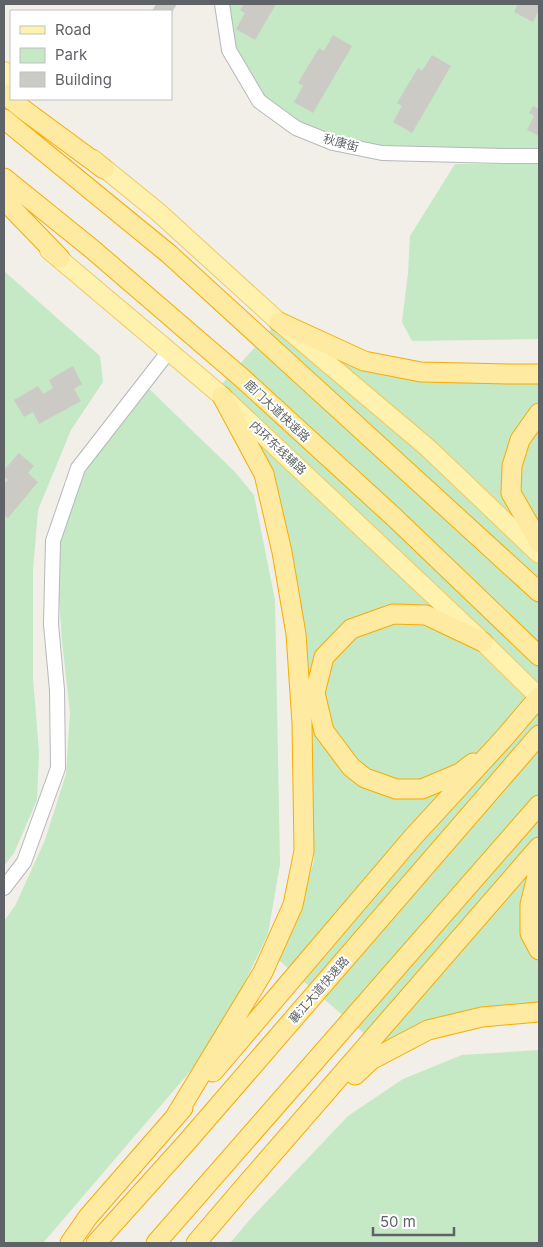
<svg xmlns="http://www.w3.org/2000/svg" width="543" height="1247" font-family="Inter,'Noto Sans SC',sans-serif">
	<rect width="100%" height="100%" fill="#f1efe8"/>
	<path fill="#c5e8c5" d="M 222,4 L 539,4 L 539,156 L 504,156 L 333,143 L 259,101 L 229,50 Z
		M 455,164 L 539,164 L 539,339 L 412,341 L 402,322 L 408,273 L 410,236 Z
		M 4,271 L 100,356 L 103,382 L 71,430 L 38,510 L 33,570 L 33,678 L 39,752 L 37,800 L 14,853 L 4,866 Z
		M 275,325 L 339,353 L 539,382 L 539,1008 L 381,1048 L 274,956 L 298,912 L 314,861 L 312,764 L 307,655 L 294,571 L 221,385 Z
		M 143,383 L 235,472 L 254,495 L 275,600 L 280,864 L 268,934 L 241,990 L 199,1061 L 43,1243 L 4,1243 L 4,921 L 15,906 L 45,840 L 66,774 L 70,713 L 62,641 L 58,586 L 60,543 L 83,475 Z
		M 539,1050 L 539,1243 L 230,1243 L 253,1216 L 348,1116 L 403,1079 L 462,1055 Z"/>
	<path fill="#cccac5" d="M 156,4 L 177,4 L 171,14 L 171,11 L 152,11 Z
		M 244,4 L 276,4 L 255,40 L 236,29 L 245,13 L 240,10 Z
		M 518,4 L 539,4 L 539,10 L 533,22 L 514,12 Z
		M 333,35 L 352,46 L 313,113 L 294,102 L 303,86 L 298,83 L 319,48 L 324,51 Z
		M 432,55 L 451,66 L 412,133 L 393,122 L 402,106 L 397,103 L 418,68 L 422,71 Z
		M 533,106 L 539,109 L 539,136 L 527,130 L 534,116 L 529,113 Z
		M 73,366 L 82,384 L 74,389 L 81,401 L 39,424 L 33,412 L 24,417 L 14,400 L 38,386 L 43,394 L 53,388 L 49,380 Z
		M 19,453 L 34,466 L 28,473 L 38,482 L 8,518 L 4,515 L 4,484 L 8,480 L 4,476 L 4,470 Z"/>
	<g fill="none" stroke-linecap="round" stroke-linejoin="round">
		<g stroke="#b5b8bc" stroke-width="16">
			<path id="tertiary" d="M 222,4 L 229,50 L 259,101 L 296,128 L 333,143 L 382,153 L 504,156 L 539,156
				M 4,888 L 24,862 L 58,768 L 57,690 L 51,624 L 53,541 L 78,468 L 169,351"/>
		</g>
		<g stroke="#f2c960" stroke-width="20">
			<path id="primary" d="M 4,71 L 11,80
				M 93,159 L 157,211 L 279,322 L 428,448 L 539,554
				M 49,250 L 222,396 L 483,642 L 539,697"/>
		</g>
		<g stroke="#f9ab00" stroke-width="21">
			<path id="trunk" d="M 4,94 L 24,110 L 104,169
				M 4,119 L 169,254 L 539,592
				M 4,178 L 92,249 L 242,378 L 395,518 L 539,656
				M 4,200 L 60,258
				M 279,322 L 364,361 L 421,372 L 509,374 L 539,374
				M 539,413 L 520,440 L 512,466 L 511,493 L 539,542
				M 473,763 L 460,773 L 422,789 L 396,789 L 365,778 L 351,767 L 324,731 L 315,693 L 324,657 L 351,629 L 393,614 L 426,615 L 483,642
				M 539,868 L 530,905 L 530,933 L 539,950
				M 213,1072 L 413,837 L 505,737 L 539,697
				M 355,1075 L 371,1060 L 428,1030 L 482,1017 L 539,1012
				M 175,1117 L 263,972 L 293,905 L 304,851 L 302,723 L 296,634 L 282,552 L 264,474 L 222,396
				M 70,1243 L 88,1217 L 183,1108
				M 96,1243 L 186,1143 L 539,735
				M 156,1243 L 539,805
				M 196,1243 L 243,1188 L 539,847"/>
		</g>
		<use href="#tertiary" stroke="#fff" stroke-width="14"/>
		<use href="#primary" stroke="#fff2af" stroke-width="18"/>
		<use href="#trunk" stroke="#feeaa1" stroke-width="19"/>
	</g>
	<g text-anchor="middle" stroke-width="4" stroke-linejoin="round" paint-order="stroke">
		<g font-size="12" fill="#5f6368" stroke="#fff">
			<text transform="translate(341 143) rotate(15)" y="4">秋康街</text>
			<text transform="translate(277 411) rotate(43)" y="4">鹿门大道快速路</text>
			<text transform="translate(278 448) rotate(43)" y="4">内环东线辅路</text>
			<text transform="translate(319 990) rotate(-49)" y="4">襄江大道快速路</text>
		</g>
	</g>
	<rect width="543" height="1247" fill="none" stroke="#5f6368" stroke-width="10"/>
	<rect x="10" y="10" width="162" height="90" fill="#ffffff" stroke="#bfc1c3"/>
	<rect x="20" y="26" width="25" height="8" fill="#fff2af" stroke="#bfc1c3"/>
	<text x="55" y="35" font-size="15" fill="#5f6368">Road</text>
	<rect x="20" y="48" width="25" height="15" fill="#c5e8c5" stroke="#bfc1c3"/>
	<text x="55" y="60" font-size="15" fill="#5f6368">Park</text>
	<rect x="20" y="72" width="25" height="15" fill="#cccac5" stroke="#bfc1c3"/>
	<text x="55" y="85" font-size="15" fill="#5f6368">Building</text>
	<path d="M373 1227v8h81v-8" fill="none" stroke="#5f6368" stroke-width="2.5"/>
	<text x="380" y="1227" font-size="15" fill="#5f6368" stroke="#ffffff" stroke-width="4" paint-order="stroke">50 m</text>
</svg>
